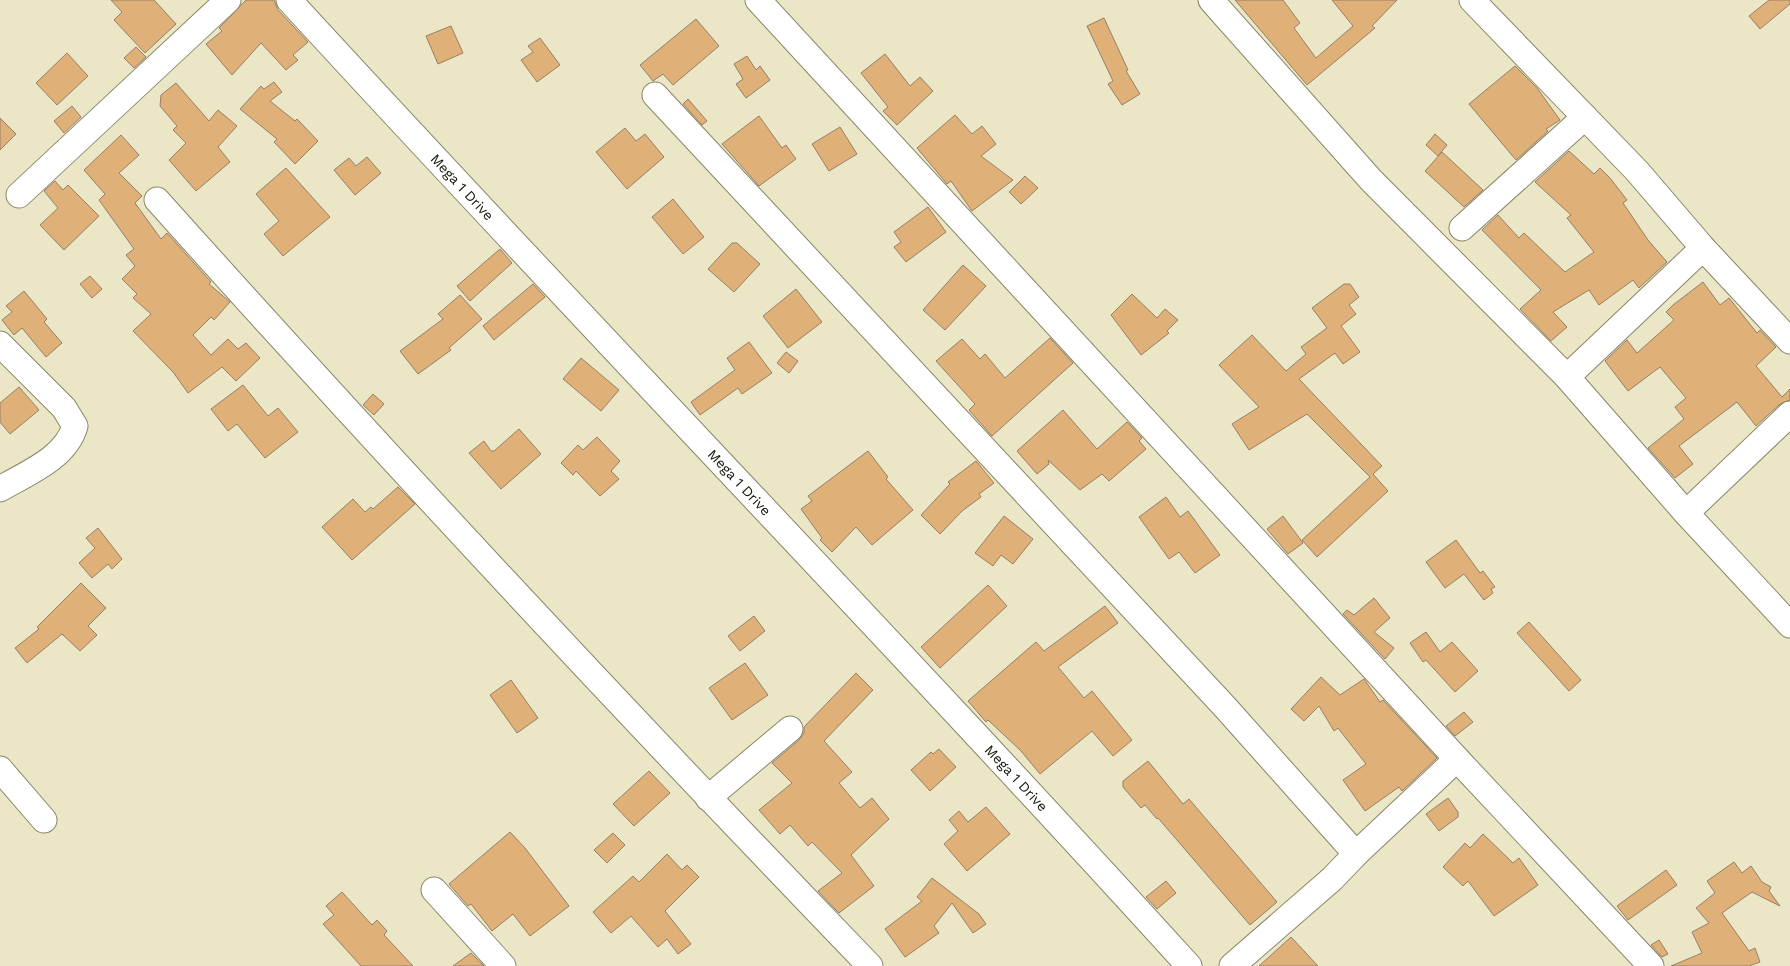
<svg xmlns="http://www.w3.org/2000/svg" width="1790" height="966" font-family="'Work Sans',sans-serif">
	<rect width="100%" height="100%" fill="#ebe7c6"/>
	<path fill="#e0b079" stroke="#957f67" d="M 111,0 L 154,0 L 176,24 L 145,53 L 114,20 L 122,12 Z
		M 246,0 L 274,0 L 278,10 L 308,42 L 293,55 L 298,60 L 286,70 L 261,43 L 232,75 L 206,44 L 222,31 L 219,28 Z
		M 1235,0 L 1283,0 L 1300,23 L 1294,28 L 1316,58 L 1353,26 L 1332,0 L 1397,0 L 1372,26 L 1375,28 L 1307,85 Z
		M 1769,0 L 1790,0 L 1790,4 L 1760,29 L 1749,16 Z
		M 1104,18 L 1128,70 L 1126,71 L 1140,94 L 1122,105 L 1108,84 L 1113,81 L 1087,26 Z
		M 696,19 L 719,46 L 673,85 L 663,74 L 653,81 L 640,65 Z
		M 451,26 L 463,53 L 438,64 L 426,36 Z
		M 540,38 L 560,65 L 537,82 L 521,60 L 533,52 L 528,46 Z
		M 136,47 L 146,57 L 134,68 L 124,58 Z
		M 67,53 L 88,76 L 57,105 L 36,83 Z
		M 885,54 L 910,86 L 920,77 L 933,91 L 897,125 L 883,111 L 888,107 L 861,73 Z
		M 747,56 L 756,70 L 760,66 L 770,80 L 746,98 L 736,84 L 743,79 L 734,64 Z
		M 1515,66 L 1537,88 L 1560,120 L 1546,129 L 1548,131 L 1516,160 L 1469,104 Z
		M 274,82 L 282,92 L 270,101 L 295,121 L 297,119 L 318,141 L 295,164 L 274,142 L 277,139 L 240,109 L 261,86 L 264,89 Z
		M 176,83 L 209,121 L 218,110 L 237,126 L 218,147 L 230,162 L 196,191 L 169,160 L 186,143 L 173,130 L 177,126 L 160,106 L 161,95 Z
		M 688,99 L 707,121 L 702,125 L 683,104 Z
		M 72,106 L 81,117 L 64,133 L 54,121 Z
		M 955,115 L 972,134 L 982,126 L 996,144 L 981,156 L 1013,180 L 972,211 L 951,181 L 947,184 L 917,148 Z
		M 759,116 L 782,148 L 786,145 L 796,159 L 759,186 L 722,144 Z
		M 0,118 L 16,134 L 0,150 Z
		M 840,127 L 857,154 L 829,171 L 812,144 Z
		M 625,128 L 636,141 L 645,134 L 664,157 L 627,189 L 596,152 Z
		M 1435,134 L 1447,145 L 1438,156 L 1426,145 Z
		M 121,135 L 139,155 L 119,173 L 142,196 L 135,203 L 161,239 L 167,233 L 211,282 L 209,284 L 230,302 L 214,320 L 211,317 L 193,335 L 211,355 L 228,339 L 238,349 L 246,343 L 260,358 L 236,381 L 222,367 L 188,393 L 173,372 L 133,331 L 151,314 L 133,298 L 137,294 L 122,279 L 135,266 L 126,255 L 134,249 L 99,200 L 105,194 L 84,170 Z
		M 1569,151 L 1594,174 L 1600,168 L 1610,178 L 1627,200 L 1623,203 L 1648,240 L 1667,262 L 1639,288 L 1633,280 L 1599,305 L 1589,290 L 1553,312 L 1567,327 L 1551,341 L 1520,309 L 1541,290 L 1482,230 L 1498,215 L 1519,238 L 1524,233 L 1565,272 L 1594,252 L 1567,218 L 1571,215 L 1535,182 Z
		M 1442,152 L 1483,190 L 1464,207 L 1425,171 Z
		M 367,157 L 381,173 L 355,195 L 334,170 L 349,158 L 356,166 Z
		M 286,168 L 330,217 L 283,256 L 264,234 L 279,221 L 256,194 Z
		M 1025,176 L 1038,188 L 1021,204 L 1009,192 Z
		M 55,181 L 63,190 L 68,185 L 99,216 L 64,250 L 40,225 L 58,208 L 44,191 Z
		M 673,199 L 704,237 L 683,254 L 652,217 Z
		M 928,207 L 946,232 L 906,262 L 894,247 L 901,242 L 894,232 Z
		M 732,243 L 737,243 L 760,264 L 734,292 L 708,269 Z
		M 500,249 L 512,263 L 470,301 L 457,286 Z
		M 963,265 L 986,286 L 945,330 L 923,310 Z
		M 90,276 L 102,289 L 92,298 L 80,284 Z
		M 1703,282 L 1720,305 L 1729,298 L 1757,333 L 1760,330 L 1776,347 L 1756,366 L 1782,397 L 1790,389 L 1790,400 L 1780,404 L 1756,426 L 1737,402 L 1679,446 L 1693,464 L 1675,478 L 1648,448 L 1684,419 L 1675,407 L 1686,398 L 1660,367 L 1628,391 L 1605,361 L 1627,340 L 1637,353 L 1674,320 L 1666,312 L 1673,305 Z
		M 533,284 L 545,297 L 494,340 L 483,326 Z
		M 1344,284 L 1350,284 L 1359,297 L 1349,305 L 1356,314 L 1341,326 L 1360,352 L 1343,364 L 1335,353 L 1299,379 L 1382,466 L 1373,474 L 1388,491 L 1317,557 L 1302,540 L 1370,477 L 1307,414 L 1249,450 L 1232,424 L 1259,407 L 1219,365 L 1252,335 L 1286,371 L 1306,354 L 1301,347 L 1327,328 L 1312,308 Z
		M 796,289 L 822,322 L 788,348 L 763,316 Z
		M 24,291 L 47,319 L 44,322 L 62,343 L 46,357 L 22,328 L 14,335 L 2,320 L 12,312 L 6,306 Z
		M 1132,294 L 1157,318 L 1165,309 L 1178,320 L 1167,331 L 1169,333 L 1141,355 L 1111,315 Z
		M 460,295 L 482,319 L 449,348 L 451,350 L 418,374 L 400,351 L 443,319 L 438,314 Z
		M 1050,338 L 1073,363 L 992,436 L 969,410 L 975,404 L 936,361 L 962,339 L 980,359 L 985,354 L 1005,378 Z
		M 749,342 L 772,373 L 742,394 L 738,388 L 700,415 L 691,402 L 735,370 L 727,358 Z
		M 786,352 L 798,361 L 789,373 L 777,363 Z
		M 581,358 L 619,390 L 601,411 L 563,379 Z
		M 243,385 L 268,416 L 278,408 L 298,432 L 265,458 L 237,424 L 228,431 L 211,409 Z
		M 19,387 L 39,410 L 10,434 L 0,422 L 0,403 Z
		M 373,394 L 384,404 L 374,415 L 363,405 Z
		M 1063,410 L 1097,449 L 1127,422 L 1142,438 L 1139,441 L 1146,449 L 1109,481 L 1102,474 L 1080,490 L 1048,460 L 1049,464 L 1037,474 L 1017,451 Z
		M 519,429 L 541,454 L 501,489 L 469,453 L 484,441 L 491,451 L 494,451 Z
		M 597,437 L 620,461 L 611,471 L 619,479 L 600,496 L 576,471 L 573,475 L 561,463 L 578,445 L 583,450 Z
		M 868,451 L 888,477 L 886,479 L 913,510 L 872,545 L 856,527 L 832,552 L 820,540 L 822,538 L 801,509 L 812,501 L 808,496 Z
		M 976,461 L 994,483 L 979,494 L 981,497 L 962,511 L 940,534 L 921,515 L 950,484 L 948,482 Z
		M 398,487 L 415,504 L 352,560 L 322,527 L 353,499 L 365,512 L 371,507 L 373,509 Z
		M 1166,497 L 1180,517 L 1188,511 L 1220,555 L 1195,573 L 1179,552 L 1169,559 L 1139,517 Z
		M 1004,516 L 1033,539 L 1013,564 L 1001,555 L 993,566 L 975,553 Z
		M 1283,516 L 1303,543 L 1288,554 L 1267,529 Z
		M 98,528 L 122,559 L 112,569 L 108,564 L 92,578 L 79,563 L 95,548 L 86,538 Z
		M 1456,540 L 1480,573 L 1483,571 L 1495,587 L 1491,589 L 1493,593 L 1484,600 L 1464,574 L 1445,588 L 1426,562 Z
		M 81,583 L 106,608 L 88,626 L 97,635 L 80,651 L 62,634 L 27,663 L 15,648 L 39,629 L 37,627 Z
		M 988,585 L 1007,606 L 940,668 L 921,647 Z
		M 1374,598 L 1390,618 L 1374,632 L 1394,648 L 1385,659 L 1343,614 L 1347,610 L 1354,615 Z
		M 1105,606 L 1118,623 L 1058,667 L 1084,698 L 1092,691 L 1132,740 L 1113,756 L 1092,731 L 1040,774 L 1021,751 L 988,720 L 986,722 L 968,701 L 1036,642 L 1044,651 Z
		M 754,616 L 765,631 L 740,651 L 728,636 Z
		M 1529,622 L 1581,680 L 1569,691 L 1517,633 Z
		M 1426,632 L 1440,652 L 1452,642 L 1478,671 L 1455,692 L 1426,660 L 1423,662 L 1410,643 Z
		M 745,663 L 768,695 L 732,720 L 709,688 Z
		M 856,673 L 873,690 L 824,741 L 852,772 L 839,783 L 860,808 L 872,798 L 889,819 L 851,855 L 874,886 L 839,913 L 818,891 L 842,873 L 812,842 L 808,846 L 790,825 L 780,834 L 759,810 L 792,783 L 772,763 L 799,740 L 804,733 L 804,727 Z
		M 1321,677 L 1340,695 L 1364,679 L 1380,702 L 1383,700 L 1437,758 L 1402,791 L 1399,787 L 1365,811 L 1343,780 L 1366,764 L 1338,728 L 1334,731 L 1319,706 L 1304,721 L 1291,709 Z
		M 511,680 L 538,718 L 517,733 L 490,695 Z
		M 1464,712 L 1473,722 L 1455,736 L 1446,726 Z
		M 939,749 L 956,767 L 930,791 L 911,770 L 931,752 L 933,754 Z
		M 1148,761 L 1183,804 L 1189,799 L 1277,902 L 1250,925 L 1158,818 L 1157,819 L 1145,805 L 1141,808 L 1123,787 L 1123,781 Z
		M 649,771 L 670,793 L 634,826 L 613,804 Z
		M 1448,798 L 1458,812 L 1458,817 L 1439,831 L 1426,814 Z
		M 986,807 L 1010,834 L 967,871 L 944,844 L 958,831 L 949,820 L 959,811 L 968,822 Z
		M 510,832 L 525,848 L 569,906 L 530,936 L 513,914 L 492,931 L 471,904 L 468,906 L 449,884 Z
		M 613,833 L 625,845 L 607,863 L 594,850 Z
		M 1483,834 L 1513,863 L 1519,858 L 1538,885 L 1494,916 L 1468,881 L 1463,886 L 1443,867 L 1465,843 L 1470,848 Z
		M 667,854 L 682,870 L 687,865 L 699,877 L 665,911 L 691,944 L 678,954 L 667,939 L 658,947 L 631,916 L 611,933 L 593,912 L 633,876 L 639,882 Z
		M 1734,862 L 1742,873 L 1751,866 L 1762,882 L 1771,887 L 1769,891 L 1780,906 L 1752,892 L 1722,913 L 1749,951 L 1755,948 L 1760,962 L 1749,966 L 1671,966 L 1702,953 L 1692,932 L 1709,923 L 1696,908 L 1715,893 L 1707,881 Z
		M 1666,870 L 1677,885 L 1628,920 L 1617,906 Z
		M 932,878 L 979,914 L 986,924 L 973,933 L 952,903 L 934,926 L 939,933 L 905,957 L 885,929 L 922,901 L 917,897 Z
		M 1166,881 L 1176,893 L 1157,909 L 1146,897 Z
		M 342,892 L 372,925 L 377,920 L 387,931 L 384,935 L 413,966 L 361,966 L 323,924 L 334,915 L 326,906 Z
		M 1291,937 L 1318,966 L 1259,966 Z
		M 1659,940 L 1668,954 L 1662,957 L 1651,945 Z
		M 471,953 L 484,966 L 453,966 Z"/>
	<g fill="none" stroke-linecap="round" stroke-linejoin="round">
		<g stroke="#898567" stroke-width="27">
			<g id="minor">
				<path id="s1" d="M 289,0 C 586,324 893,640 1189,966"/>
				<path d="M 758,0 L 1457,759 L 1651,966"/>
				<path d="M 1211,0 L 1371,180 L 1567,377 L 1686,513 L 1790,625"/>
				<path d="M 1472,0 L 1637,171 L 1703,248 L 1790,341"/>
				<path d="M 655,95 L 1225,707 L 1356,854 L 1332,879 L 1232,966"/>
				<path d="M 19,195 L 228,0"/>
				<path d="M 157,200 C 390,460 628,715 870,966"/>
				<path d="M 1462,228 L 1585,117"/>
				<path d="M 0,344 L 64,408 L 75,426 C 66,458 27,473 0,489"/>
				<path d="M 1567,377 L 1703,248"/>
				<path d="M 1686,513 L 1790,414"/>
				<path d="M 0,769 L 44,820"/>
				<path d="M 708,798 L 790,729"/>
				<path d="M 1356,854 L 1457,759"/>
				<path d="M 434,890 L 503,966"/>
			</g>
		</g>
		<use href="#minor" stroke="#fff" stroke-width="25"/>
	</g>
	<g text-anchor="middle" stroke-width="4" stroke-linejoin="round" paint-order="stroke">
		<g font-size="14" fill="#131206" stroke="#f8f4d3">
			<text dy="5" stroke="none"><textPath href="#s1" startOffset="255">Mega 1 Drive</textPath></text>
			<text dy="5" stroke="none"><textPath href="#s1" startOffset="660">Mega 1 Drive</textPath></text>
			<text dy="5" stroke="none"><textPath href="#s1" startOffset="1065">Mega 1 Drive</textPath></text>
		</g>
	</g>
</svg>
